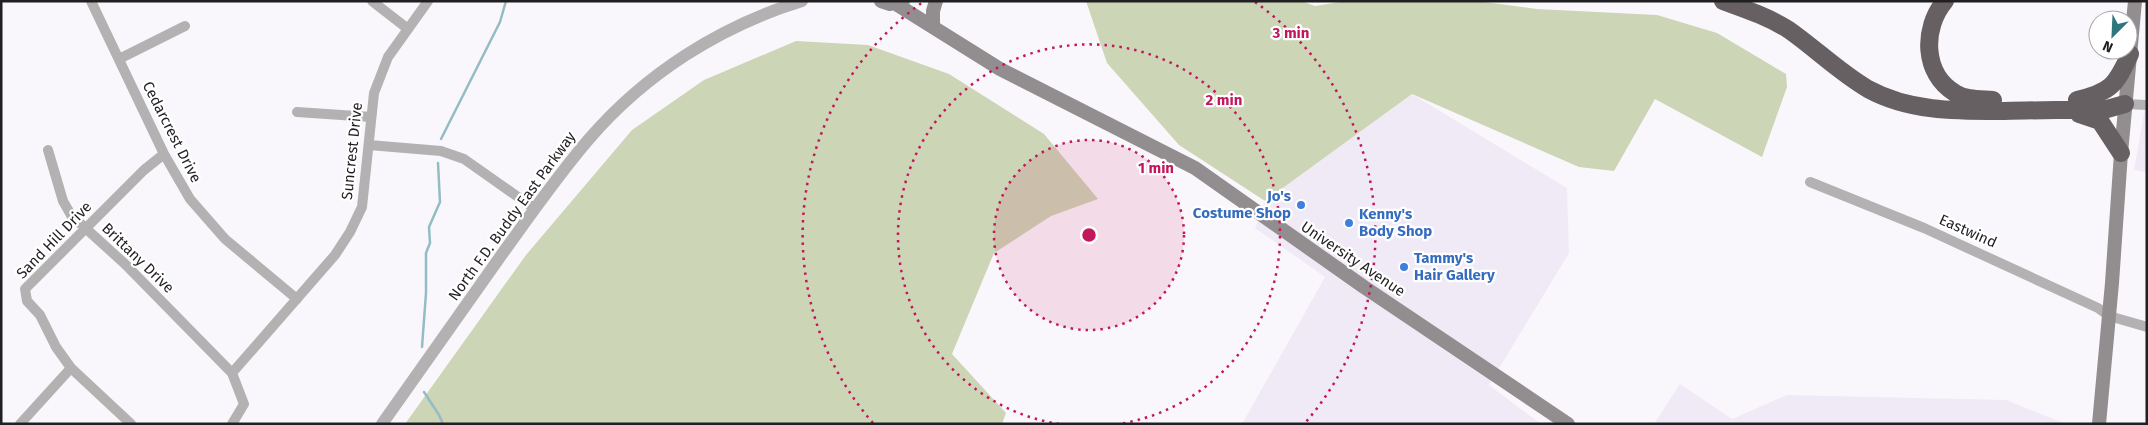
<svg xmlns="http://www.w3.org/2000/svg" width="2148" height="425" font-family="'Fira Sans',sans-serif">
	<rect width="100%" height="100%" fill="#faf7fc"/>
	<path fill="#f0eaf6" d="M 1412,94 L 1567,188 L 1569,253 L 1489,385 L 1541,424 L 1242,424 L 1325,277 L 1255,228 L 1265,201 Z
		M 2147,96 L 2147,172 L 2134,170 Z
		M 1680,384 L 1732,419 L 1787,395 L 2006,400 L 2066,424 L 1654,424 Z"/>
	<path fill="#ccd5b5" d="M 1086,1 L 1301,1 L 1315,6 L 1346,1 L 1477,1 L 1537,9 L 1657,15 L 1717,33 L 1786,74 L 1787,87 L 1762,157 L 1655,99 L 1614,171 L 1579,167 L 1412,94 L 1265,201 L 1179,145 L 1107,63 Z
		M 796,41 L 868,45 L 949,74 L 1044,134 L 1098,199 L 1051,216 L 994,253 L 952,354 L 1006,413 L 1002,424 L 405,424 L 526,255 L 632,130 L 704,80 Z"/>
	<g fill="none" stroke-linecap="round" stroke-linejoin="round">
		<path stroke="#93bcc5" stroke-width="2.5" d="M 441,139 L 500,22 L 506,1
			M 422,347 L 426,293 L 426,253 L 430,243 L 429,227 L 440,202 L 438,163
			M 424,392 L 439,415 L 443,424"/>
		<path stroke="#b3b1b1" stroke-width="10" d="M 91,1 L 164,154 L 190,199 L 225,239 L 297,299
			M 372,1 L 408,29
			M 119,59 L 185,26
			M 2125,104 L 2147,105
			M 297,112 L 371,117
			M 369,145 L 441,151 L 464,159 L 535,209
			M 48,150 L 63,201 L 71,215 L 125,264 L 232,373 L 244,404 L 232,424
			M 1810,182 L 1924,228 L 2098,308 L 2109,316 L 2147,327
			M 232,373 L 335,255 L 350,232 L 362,207 L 374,93 L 388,57 L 428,1
			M 20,424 L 71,368
			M 131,424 L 71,368 L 56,347 L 40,315 L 27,301 L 25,289 L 144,170 L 164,154"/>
		<path stroke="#b3b1b1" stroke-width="12" d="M 382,424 C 421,368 461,313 500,257 C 529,217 557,176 589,139 C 645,74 720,26 802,1"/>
		<path stroke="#928e8f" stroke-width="14" d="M 881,1 L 890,4 L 903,1
			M 896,4 L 1000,69 L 1195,168 L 1364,287 L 1568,424
			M 933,27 L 933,11 L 936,1
			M 2099,424 L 2112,283 L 2121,153 L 2135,1"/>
		<path stroke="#666062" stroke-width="18" d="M 1723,1 C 1745,9 1769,17 1789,30 C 1816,49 1839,72 1868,89 C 1910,112 1958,111 2005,111 C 2039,110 2073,110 2107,109 L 2125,104
			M 1945,1 C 1922,28 1923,74 1955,93 C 1966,100 1980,99 1993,100
			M 2077,100 C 2111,92 2116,85 2130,54
			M 2079,114 L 2100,121 L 2121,153"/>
	</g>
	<circle cx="1089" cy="235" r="95" fill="#c2185b" fill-opacity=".12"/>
	<g fill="none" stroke="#c2185b" stroke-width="2.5" stroke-dasharray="2.5 5">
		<circle cx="1089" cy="235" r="95"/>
		<path d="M1059 424A191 191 0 1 1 1119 424"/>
		<path d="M873 423A286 286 0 0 1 923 2M1255 2A286 286 0 0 1 1305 423"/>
	</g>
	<g fill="#3f7fe0" stroke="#fff" stroke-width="2">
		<circle cx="1301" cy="205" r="5"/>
		<circle cx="1349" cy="223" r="5"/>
		<circle cx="1404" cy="267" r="5"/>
	</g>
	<g text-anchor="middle" stroke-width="4.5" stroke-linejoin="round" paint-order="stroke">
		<g font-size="15" fill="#201f21" stroke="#fff">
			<text transform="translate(172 132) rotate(63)" y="5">Cedarcrest Drive</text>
			<text transform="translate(352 151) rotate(-84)" y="5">Suncrest Drive</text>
			<text transform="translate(512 216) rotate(-54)" y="5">North F.D. Buddy East Parkway</text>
			<text transform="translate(1968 231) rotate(24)" y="5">Eastwind</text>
			<text transform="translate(54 240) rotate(-46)" y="5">Sand Hill Drive</text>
			<text transform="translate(138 258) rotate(44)" y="5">Brittany Drive</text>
			<text transform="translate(1353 259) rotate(34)" y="5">University Avenue</text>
		</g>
		<g font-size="15" font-weight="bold" fill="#366cbe" stroke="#fff" text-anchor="start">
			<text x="1291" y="201" text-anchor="end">Jo's<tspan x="1291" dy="17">Costume Shop</tspan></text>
			<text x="1359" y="219">Kenny's<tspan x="1359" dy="17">Body Shop</tspan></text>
			<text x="1414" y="263">Tammy's<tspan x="1414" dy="17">Hair Gallery</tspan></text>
		</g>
	</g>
	<circle cx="1089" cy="235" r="8" fill="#c2185b" stroke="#fff" stroke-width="2.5"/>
	<g font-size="15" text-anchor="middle" font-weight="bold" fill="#c2185b" stroke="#fff" stroke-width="4.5" stroke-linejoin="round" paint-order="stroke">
		<text x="1291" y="38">3 min</text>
		<text x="1224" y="105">2 min</text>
		<text x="1156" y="173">1 min</text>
	</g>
	<rect width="2148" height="425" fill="none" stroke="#201f21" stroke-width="5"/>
	<g transform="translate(2113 35) rotate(204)"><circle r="24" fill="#ffffff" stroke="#a6a5a6"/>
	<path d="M0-4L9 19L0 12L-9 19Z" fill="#2e7680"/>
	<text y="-8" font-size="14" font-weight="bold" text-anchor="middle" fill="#201f21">N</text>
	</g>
</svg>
